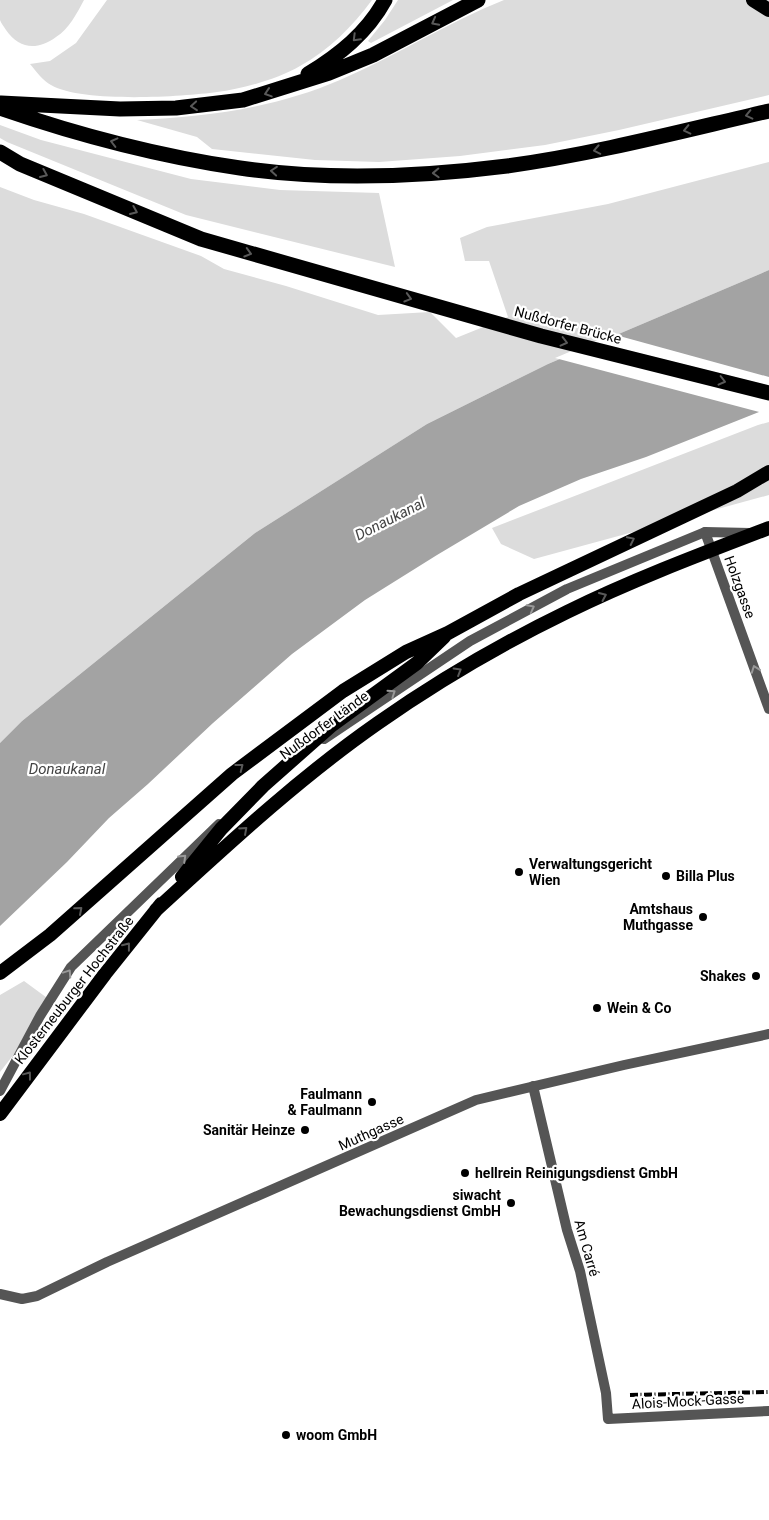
<svg xmlns="http://www.w3.org/2000/svg" width="769" height="1520" font-family="Roboto,sans-serif">
	<rect width="100%" height="100%" fill="#fff"/>
	<path fill="#dcdcdc" d="M 0,0 L 84,0 C 77,13 69,29 56,37 C 37,51 19,49 6,30 C 4,27 1,23 0,20 C 0,14 0,6 0,0 Z
		M 107,0 L 372,0 C 352,27 329,50 300,66 C 278,79 242,89 217,92 C 181,97 82,103 51,85 C 43,81 36,71 30,64 L 50,61 L 76,43 Z
		M 398,0 L 453,0 L 371,43 L 368,41 L 385,20 Z
		M 504,0 L 769,0 L 769,95 L 619,130 L 545,145 L 460,156 L 379,162 L 315,160 L 212,149 L 197,137 L 137,120 C 206,117 275,108 340,80 C 396,56 448,22 504,0 Z
		M 0,125 L 41,140 L 191,179 L 280,190 L 379,193 L 395,267 L 186,215 L 7,142 L 0,138 Z
		M 769,162 L 769,270 L 548,364 L 427,424 L 255,533 L 22,721 L 0,743 L 0,187 L 34,200 L 84,214 L 201,256 L 224,269 L 286,286 L 378,315 L 430,312 L 456,338 L 508,317 L 489,261 L 465,261 L 460,238 L 487,227 L 608,204 Z
		M 769,422 L 769,495 L 534,559 L 501,544 L 492,528 L 758,425 Z
		M 24,981 L 54,1003 L 0,1072 L 0,995 Z"/>
	<path fill="#a3a3a3" d="M 769,270 L 769,408 L 646,457 L 581,479 L 519,506 L 437,555 L 365,600 L 292,654 L 213,723 L 148,784 L 109,818 L 67,862 L 0,926 L 0,743 L 22,721 L 255,533 L 427,424 L 548,364 Z"/>
	<path fill="#fff" d="M 612,334 L 769,377 L 769,411 L 763,413 L 555,358 Z"/>
	<g fill="none" stroke-linecap="round" stroke-linejoin="round">
		<path stroke="#555" stroke-width="10" d="M 705,532 L 769,709
			M 533,1086 L 567,1230 L 580,1271 L 606,1393 L 608,1419 L 769,1411"/>
		<path stroke="#555" stroke-width="10" d="M 324,739 L 470,641 L 567,589 L 705,532 L 750,533
			M 0,1091 L 40,1016 L 71,967 L 219,824
			M 0,1294 L 22,1299 L 37,1296 L 107,1262 L 476,1100 L 624,1065 L 769,1034"/>
		<path stroke="#000" stroke-width="14" d="M 753,0 L 769,10
			M 182,877 L 221,829 L 263,786 L 332,725 L 417,663 L 444,637
			M 156,910 C 227,845 299,778 378,723 C 438,681 501,644 567,612 C 632,580 701,554 769,528
			M 0,973 L 50,935 L 232,774 L 343,691 L 406,652 L 448,633 L 519,594 L 737,491 L 769,472
			M 0,1114 L 105,974 L 161,904"/>
		<path stroke="#000" stroke-width="15" d="M 308,74 C 339,55 367,33 385,0
			M 1,103 L 120,109 L 176,108 L 243,100 L 329,73 L 373,55 L 478,0
			M 0,108 C 78,135 158,156 240,168 C 328,181 420,177 507,166 C 595,154 682,131 769,111
			M 0,152 L 20,164 L 201,239 L 541,336 L 769,393"/>
		<path stroke="#000" stroke-width="4" stroke-dasharray="8 2.5 1 2.5" stroke-linecap="butt" d="M 630,1395 L 769,1392"/>
	</g>
	<defs><path id="oneway-chevron" d="M-2-3.5L2.5 0L-2 3.5" fill="none" stroke-width="1.6" stroke-linecap="round" stroke-linejoin="round" transform="scale(1.25)"/></defs>
	<g stroke="#595959">
		<use href="#oneway-chevron" transform="translate(435 22) rotate(152)"/>
		<use href="#oneway-chevron" transform="translate(356 38) rotate(135)"/>
		<use href="#oneway-chevron" transform="translate(268 93) rotate(162)"/>
		<use href="#oneway-chevron" transform="translate(194 106) rotate(175)"/>
		<use href="#oneway-chevron" transform="translate(749 115) rotate(167)"/>
		<use href="#oneway-chevron" transform="translate(687 130) rotate(167)"/>
		<use href="#oneway-chevron" transform="translate(114 142) rotate(-166)"/>
		<use href="#oneway-chevron" transform="translate(597 150) rotate(169)"/>
		<use href="#oneway-chevron" transform="translate(274 171) rotate(-175)"/>
		<use href="#oneway-chevron" transform="translate(436 173) rotate(178)"/>
		<use href="#oneway-chevron" transform="translate(44 174) rotate(23)"/>
		<use href="#oneway-chevron" transform="translate(134 211) rotate(23)"/>
		<use href="#oneway-chevron" transform="translate(248 253) rotate(16)"/>
		<use href="#oneway-chevron" transform="translate(408 298) rotate(16)"/>
		<use href="#oneway-chevron" transform="translate(564 342) rotate(14)"/>
		<use href="#oneway-chevron" transform="translate(722 381) rotate(14)"/>
		<use href="#oneway-chevron" transform="translate(631 540) rotate(-26)"/>
		<use href="#oneway-chevron" transform="translate(603 596) rotate(-24)"/>
		<use href="#oneway-chevron" transform="translate(458 671) rotate(-31)"/>
		<use href="#oneway-chevron" transform="translate(240 767) rotate(-38)"/>
		<use href="#oneway-chevron" transform="translate(244 830) rotate(-42)"/>
		<use href="#oneway-chevron" transform="translate(79 910) rotate(-41)"/>
		<use href="#oneway-chevron" transform="translate(127 946) rotate(-52)"/>
		<use href="#oneway-chevron" transform="translate(28 1075) rotate(-53)"/>
	</g>
	<g stroke="#999">
		<use href="#oneway-chevron" transform="translate(531 608) rotate(-28)"/>
		<use href="#oneway-chevron" transform="translate(755 669) rotate(-110)"/>
		<use href="#oneway-chevron" transform="translate(392 693) rotate(-34)"/>
		<use href="#oneway-chevron" transform="translate(183 858) rotate(-44)"/>
		<use href="#oneway-chevron" transform="translate(68 973) rotate(-56)"/>
	</g>
	<g fill="#000" stroke="#fff" stroke-width="2">
		<circle cx="519" cy="872" r="5"/>
		<circle cx="666" cy="876" r="5"/>
		<circle cx="703" cy="917" r="5"/>
		<circle cx="756" cy="976" r="5"/>
		<circle cx="597" cy="1008" r="5"/>
		<circle cx="372" cy="1102" r="5"/>
		<circle cx="305" cy="1130" r="5"/>
		<circle cx="465" cy="1173" r="5"/>
		<circle cx="511" cy="1203" r="5"/>
		<circle cx="286" cy="1435" r="5"/>
	</g>
	<g text-anchor="middle" stroke-width="4.5" stroke-linejoin="round" paint-order="stroke">
		<g font-size="14" fill="#000" stroke="#fff">
			<text transform="translate(568 325) rotate(15)" y="5">Nußdorfer Brücke</text>
			<text transform="translate(740 587) rotate(70)" y="5">Holzgasse</text>
			<text transform="translate(324 725) rotate(-36)" y="5">Nußdorfer Lände</text>
			<text transform="translate(74 990) rotate(-52)" y="5">Klosterneuburger Hochstraße</text>
			<text transform="translate(371 1132) rotate(-24)" y="5">Muthgasse</text>
			<text transform="translate(587 1248) rotate(74)" y="5">Am Carré</text>
			<text transform="translate(688 1401) rotate(-3)" y="5">Alois-Mock-Gasse</text>
		</g>
		<g font-size="14" font-weight="bold" fill="#000" stroke="#fff" text-anchor="start">
			<text x="529" y="869">Verwaltungsgericht<tspan x="529" dy="16">Wien</tspan></text>
			<text x="676" y="881">Billa Plus</text>
			<text x="693" y="914" text-anchor="end">Amtshaus<tspan x="693" dy="16">Muthgasse</tspan></text>
			<text x="746" y="981" text-anchor="end">Shakes</text>
			<text x="607" y="1013">Wein &amp; Co</text>
			<text x="362" y="1099" text-anchor="end">Faulmann<tspan x="362" dy="16">&amp; Faulmann</tspan></text>
			<text x="295" y="1135" text-anchor="end">Sanitär Heinze</text>
			<text x="475" y="1178">hellrein Reinigungsdienst GmbH</text>
			<text x="501" y="1200" text-anchor="end">siwacht<tspan x="501" dy="16">Bewachungsdienst GmbH</tspan></text>
			<text x="296" y="1440">woom GmbH</text>
		</g>
		<g font-size="15" font-style="italic" fill="#444" stroke="#fff">
			<text transform="translate(390 519) rotate(-27)" y="5">Donaukanal</text>
			<text x="67" y="774">Donaukanal</text>
		</g>
	</g>
</svg>
